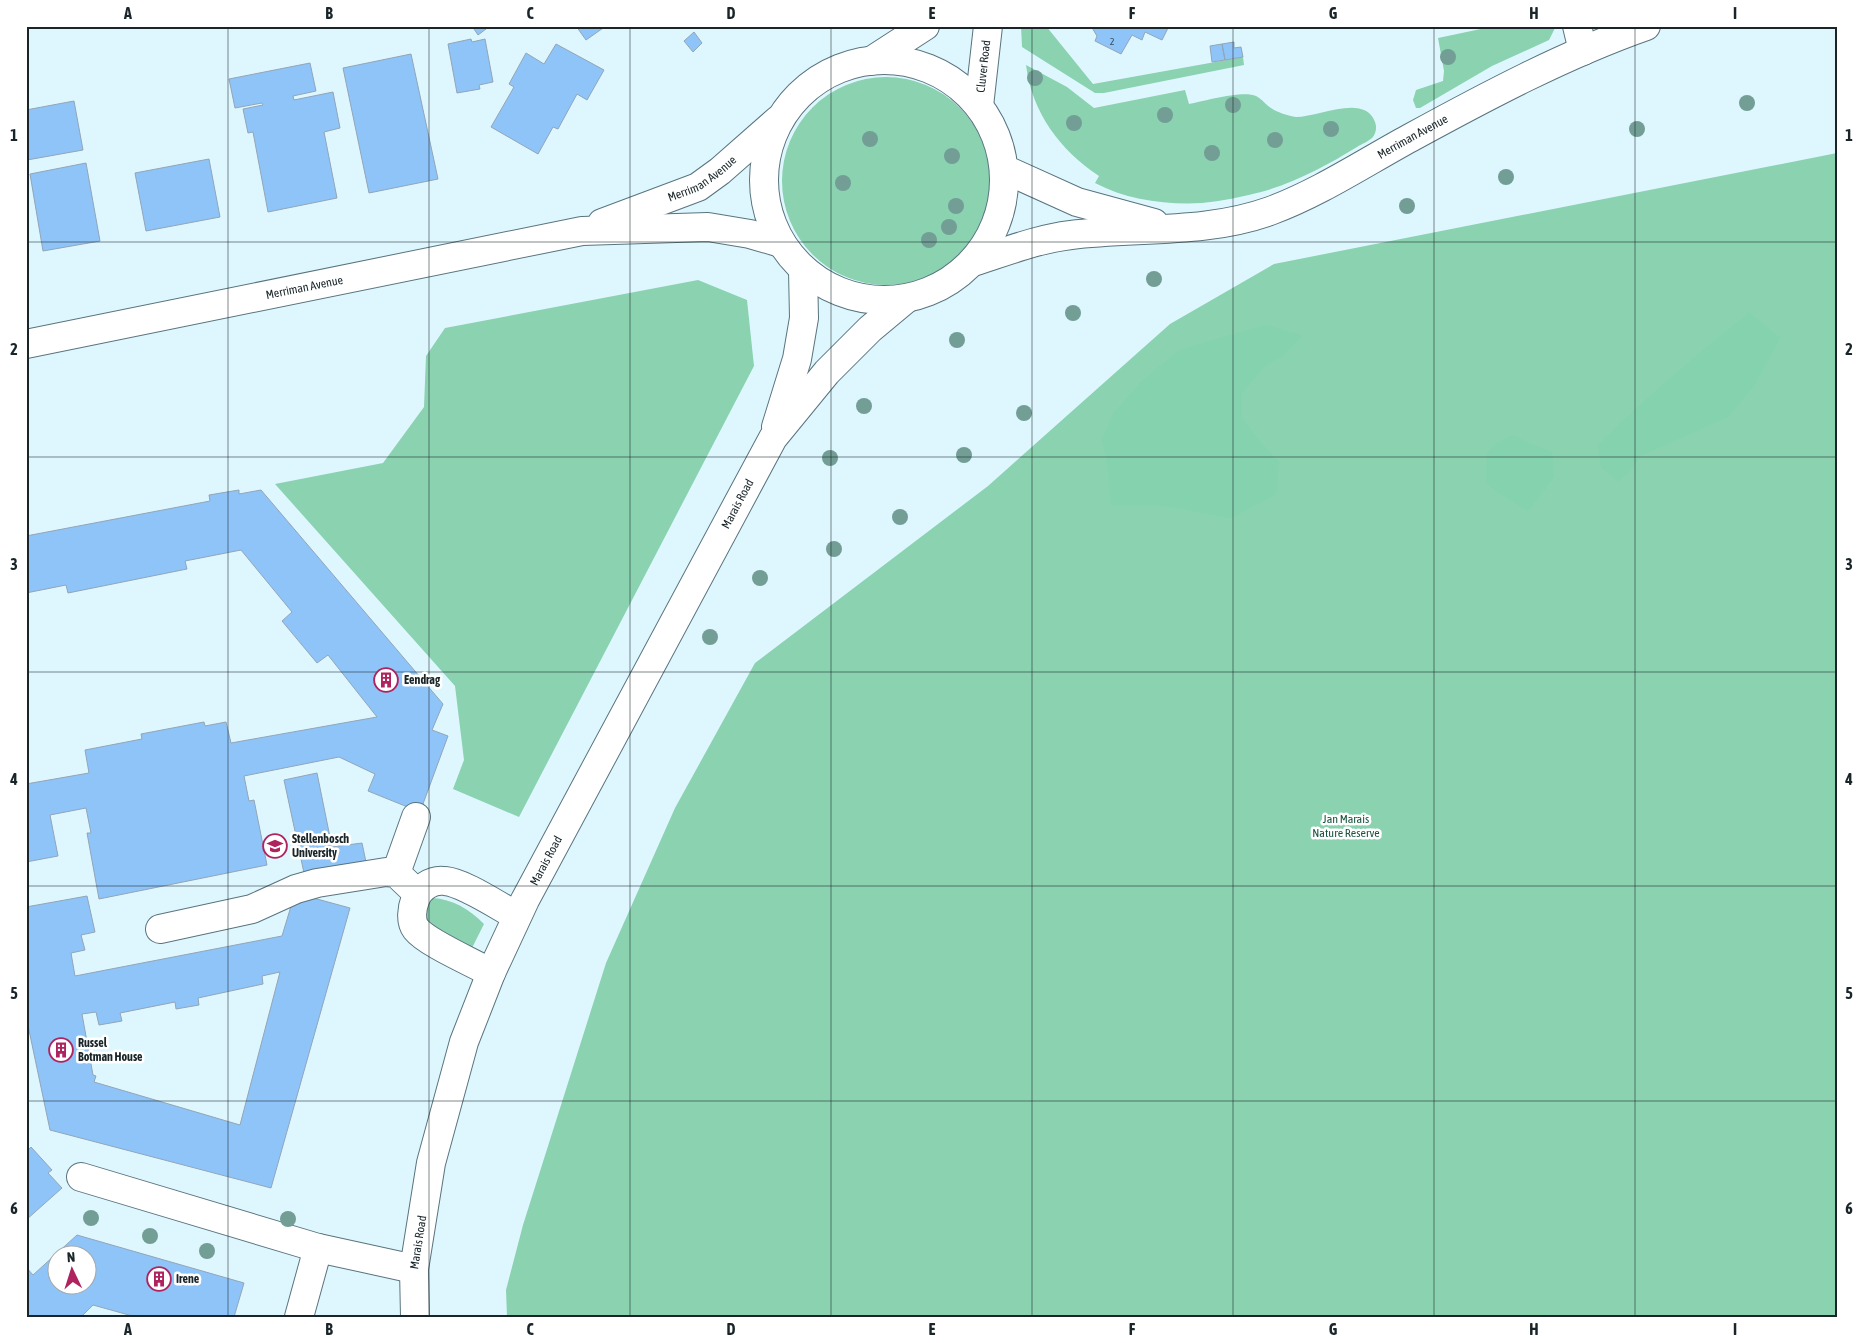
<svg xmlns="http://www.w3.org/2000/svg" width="1863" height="1343" font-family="'Asap Condensed',sans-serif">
	<rect width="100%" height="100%" fill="#def7ff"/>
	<path fill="#8ad2b0" d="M 1021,26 L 1046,26 L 1093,84 L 1243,57 L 1244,65 L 1104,93 L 1095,93 L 1022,47 Z
		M 1495,26 L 1556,26 L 1549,40 L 1492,66 L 1420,108 L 1416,108 L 1413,100 L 1416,90 L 1443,81 L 1444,71 L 1438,38 Z
		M 1026,65 L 1067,87 L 1094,108 L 1185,90 L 1189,104 C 1204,101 1243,90 1256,96 C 1262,99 1266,105 1271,108 C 1276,112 1289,116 1296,117 C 1318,117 1365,93 1375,122 C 1377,127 1376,133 1373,137 C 1369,141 1362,144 1357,147 C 1328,165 1294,183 1261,192 C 1242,197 1221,201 1202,203 C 1166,205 1127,200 1095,183 L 1099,176 C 1060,150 1032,113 1026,65 Z
		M782 181a104 104 0 1 1 208 0a104 104 0 1 1-208 0Z
		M 1837,153 L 1837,1317 L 507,1317 L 506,1290 L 523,1225 L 606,963 L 675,808 L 755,663 L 988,486 L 1170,324 L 1274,264 Z
		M 698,280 L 747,300 L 754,366 L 519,817 L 453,789 L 464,760 L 455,686 L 275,484 L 383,463 L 424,407 L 426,356 L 445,328 Z
		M 432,898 C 453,899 469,909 484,924 L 471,950 L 424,921 L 426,902 Z"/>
	<path fill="#84d2ae" d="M 1749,313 L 1780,338 L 1754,386 L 1728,417 L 1642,455 L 1628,473 L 1618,481 L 1601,467 L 1598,445 C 1646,397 1697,355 1749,313 Z
		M 1266,325 L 1302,336 L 1284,355 L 1265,366 L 1242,393 L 1242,419 L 1261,443 L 1279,462 L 1276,494 L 1231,518 L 1166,506 L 1111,505 L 1108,466 L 1102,440 L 1114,413 L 1142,381 L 1180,350 Z
		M 1513,435 L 1530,444 L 1552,452 L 1554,477 L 1528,511 L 1493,489 L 1486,481 L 1487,453 L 1497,443 Z"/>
	<path fill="#8ec4f8" stroke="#92a5b8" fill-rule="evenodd" d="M 472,26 L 490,26 L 478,35 Z
		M 576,26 L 606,26 L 586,40 Z
		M 1091,26 L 1169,26 L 1162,40 L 1145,32 L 1142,40 L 1132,35 L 1121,54 L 1095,41 L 1097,36 Z
		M 694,32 L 702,43 L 693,52 L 684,41 Z
		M 471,39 L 472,42 L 485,39 L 493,82 L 479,85 L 480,89 L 457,93 L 448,44 Z
		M 1234,42 L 1234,48 L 1241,47 L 1243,57 L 1225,60 L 1222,44 Z
		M 556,44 L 604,70 L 587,100 L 577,94 L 558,129 L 553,127 L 538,154 L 491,127 L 514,87 L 509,84 L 526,53 L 544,64 Z
		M 1222,44 L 1225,60 L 1212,62 L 1210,46 Z
		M 411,54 L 438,179 L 369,193 L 343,68 Z
		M 310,63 L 316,91 L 293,96 L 294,100 L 333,92 L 340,128 L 324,132 L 337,198 L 268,212 L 253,132 L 248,133 L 243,109 L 263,105 L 262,103 L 235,108 L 229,79 Z
		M 74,101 L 83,150 L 27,160 L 26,110 Z
		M 209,159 L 220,217 L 146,231 L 135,173 Z
		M 86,163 L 100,241 L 43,251 L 30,174 Z
		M 239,490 L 239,494 L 261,490 L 443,704 L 432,730 L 448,736 L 420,812 L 368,791 L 375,774 L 339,757 L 244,776 L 249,801 L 254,800 L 267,865 L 99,899 L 87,833 L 91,833 L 86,808 L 50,815 L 58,856 L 26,862 L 26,784 L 89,773 L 85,750 L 142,739 L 141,734 L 204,722 L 205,726 L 226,722 L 231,743 L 377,717 L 328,655 L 317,663 L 282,621 L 292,612 L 241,550 L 185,561 L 187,569 L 68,593 L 66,585 L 26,593 L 26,536 L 210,501 L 209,495 Z
		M 317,773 L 332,847 L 362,843 L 366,862 L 304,873 L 284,780 Z
		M 295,893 L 350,908 L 271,1188 L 50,1130 L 26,1016 L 26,907 L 87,896 L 95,932 L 81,935 L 85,950 L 71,953 L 75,976 L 282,936 ZM 280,972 L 240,1125 L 94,1082 L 96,1076 L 93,1075 L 82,1014 L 96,1012 L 99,1025 L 122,1021 L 120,1013 L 175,1002 L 176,1009 L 199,1005 L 198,998 L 263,984 L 262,976 Z
		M 31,1147 L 52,1170 L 48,1173 L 62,1188 L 26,1220 L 26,1152 Z
		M 77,1235 L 244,1283 L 234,1317 L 136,1317 L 93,1305 L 81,1317 L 26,1317 L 26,1267 L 33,1275 ZM 58,1256 L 88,1256 L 88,1286 L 58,1286 Z"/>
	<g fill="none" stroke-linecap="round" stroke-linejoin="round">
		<g stroke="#59747e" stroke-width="30">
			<g id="minor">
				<path d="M 1577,26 L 1583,51"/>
				<circle cx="884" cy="180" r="120"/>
				<path d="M 871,61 L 925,26"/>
				<path id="s1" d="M 979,106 L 988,26"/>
				<path d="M 1004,169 L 1077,202 L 1154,223"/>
				<path id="s2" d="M 602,223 L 698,187 L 720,171 L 778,120"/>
				<path id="s3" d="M 973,262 C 1005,252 1037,239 1071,235 C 1137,227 1206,234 1270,211 C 1319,193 1364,163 1410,138 C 1485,97 1566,54 1646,26"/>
				<path id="s4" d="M 26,344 L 582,231 L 708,227 L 750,234 L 781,243"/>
				<path d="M 776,427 L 797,359 L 804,318 L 803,270"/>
				<path d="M 396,873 L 416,817"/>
				<path d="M 160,929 L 252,909 L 296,889 L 317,883 L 386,872 L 396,873 L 417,893"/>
				<path d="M 491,973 C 474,963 427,943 416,929 C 410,921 412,908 415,900 C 419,888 432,879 445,881 C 465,883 498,906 517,916"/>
				<path d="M 81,1177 L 318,1248 L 414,1269"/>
				<path d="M 299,1317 L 318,1248"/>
				<path id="s5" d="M 415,1317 L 414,1269 L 431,1163 L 464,1042 L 491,973 L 525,900 L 773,438 L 827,372 L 870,329 L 906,299"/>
			</g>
		</g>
		<use href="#minor" stroke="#fff" stroke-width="28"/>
	</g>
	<g fill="#729e95">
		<circle cx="1448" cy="57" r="8"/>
		<circle cx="1035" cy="78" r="8"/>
		<circle cx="1747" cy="103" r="8"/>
		<circle cx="1233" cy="105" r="8"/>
		<circle cx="1165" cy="115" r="8"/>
		<circle cx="1074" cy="123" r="8"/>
		<circle cx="1331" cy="129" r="8"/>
		<circle cx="1637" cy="129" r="8"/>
		<circle cx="870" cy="139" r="8"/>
		<circle cx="1275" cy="140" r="8"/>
		<circle cx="1212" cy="153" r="8"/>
		<circle cx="952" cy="156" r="8"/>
		<circle cx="1506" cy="177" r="8"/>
		<circle cx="843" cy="183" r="8"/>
		<circle cx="956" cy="206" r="8"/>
		<circle cx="1407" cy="206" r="8"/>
		<circle cx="949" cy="227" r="8"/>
		<circle cx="929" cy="240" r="8"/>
		<circle cx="1154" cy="279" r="8"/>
		<circle cx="1073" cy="313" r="8"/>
		<circle cx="957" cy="340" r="8"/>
		<circle cx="864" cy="406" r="8"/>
		<circle cx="1024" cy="413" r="8"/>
		<circle cx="964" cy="455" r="8"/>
		<circle cx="830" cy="458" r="8"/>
		<circle cx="900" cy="517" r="8"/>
		<circle cx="834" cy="549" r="8"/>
		<circle cx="760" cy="578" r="8"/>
		<circle cx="710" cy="637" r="8"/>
		<circle cx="91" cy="1218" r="8"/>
		<circle cx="288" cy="1219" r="8"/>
		<circle cx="150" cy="1236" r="8"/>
		<circle cx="207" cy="1251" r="8"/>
	</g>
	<path fill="none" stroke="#192529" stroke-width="1" stroke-opacity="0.55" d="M 228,26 L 228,1317M 429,26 L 429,1317M 630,26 L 630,1317M 831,26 L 831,1317M 1032,26 L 1032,1317M 1233,26 L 1233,1317M 1434,26 L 1434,1317M 1635,26 L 1635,1317M 26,242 L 1837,242M 26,457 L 1837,457M 26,672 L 1837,672M 26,886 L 1837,886M 26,1101 L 1837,1101"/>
	<defs>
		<g id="building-ring" transform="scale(1.25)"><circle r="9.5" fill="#fff" stroke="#af235f" stroke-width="1.5"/><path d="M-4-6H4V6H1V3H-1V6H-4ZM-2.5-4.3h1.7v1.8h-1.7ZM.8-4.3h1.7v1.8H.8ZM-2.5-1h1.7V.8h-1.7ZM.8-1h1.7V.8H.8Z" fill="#af235f"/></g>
		<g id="university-ring" transform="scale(1.25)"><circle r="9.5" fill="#fff" stroke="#af235f" stroke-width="1.5"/><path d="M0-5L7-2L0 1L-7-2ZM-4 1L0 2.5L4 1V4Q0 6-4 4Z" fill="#af235f"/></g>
	</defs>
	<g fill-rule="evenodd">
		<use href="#building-ring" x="386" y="680"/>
		<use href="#university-ring" x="275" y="846"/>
		<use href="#building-ring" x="61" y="1050"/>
		<use href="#building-ring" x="159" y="1279"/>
	</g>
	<g text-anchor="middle" stroke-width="5" stroke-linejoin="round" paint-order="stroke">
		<g font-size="10" fill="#364d5d">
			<text x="1112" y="45">2</text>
		</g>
		<g font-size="12" fill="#192529" stroke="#fff">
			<text dy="4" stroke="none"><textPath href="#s1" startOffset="40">Cluver Road</textPath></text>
			<text dy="4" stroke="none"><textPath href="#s3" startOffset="464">Merriman Avenue</textPath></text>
			<text dy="4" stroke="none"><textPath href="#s2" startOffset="110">Merriman Avenue</textPath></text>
			<text dy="4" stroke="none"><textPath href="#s4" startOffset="284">Merriman Avenue</textPath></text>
			<text dy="4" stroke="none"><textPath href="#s5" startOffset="885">Marais Road</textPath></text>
			<text dy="4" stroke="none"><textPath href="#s5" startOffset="480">Marais Road</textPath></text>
			<text dy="4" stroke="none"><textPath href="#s5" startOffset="75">Marais Road</textPath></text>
		</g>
		<g font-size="12" font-weight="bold" fill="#192529" stroke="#fff" text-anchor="start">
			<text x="404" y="684">Eendrag</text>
			<text x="292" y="843">Stellenbosch<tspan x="292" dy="14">University</tspan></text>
			<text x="78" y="1047">Russel<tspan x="78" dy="14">Botman House</tspan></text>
			<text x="176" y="1283">Irene</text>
		</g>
		<g font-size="12" fill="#19553e" stroke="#fff">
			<text x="1346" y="823">Jan Marais<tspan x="1346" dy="14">Nature Reserve</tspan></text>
		</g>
	</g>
	<rect width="1863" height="1343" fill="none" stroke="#ffffff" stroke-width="55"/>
	<g transform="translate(72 1270) rotate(356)"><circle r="24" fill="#ffffff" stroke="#a3a8a9"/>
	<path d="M0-4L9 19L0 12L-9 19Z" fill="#af235f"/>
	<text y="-8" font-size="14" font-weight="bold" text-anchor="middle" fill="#192529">N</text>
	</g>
	<rect x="28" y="28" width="1808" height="1288" fill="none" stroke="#192529" stroke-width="2"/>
	<g font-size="16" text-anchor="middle" font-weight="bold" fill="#192529">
		<text x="128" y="19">A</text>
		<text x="329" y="19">B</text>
		<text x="530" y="19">C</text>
		<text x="731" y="19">D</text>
		<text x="932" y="19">E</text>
		<text x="1132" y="19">F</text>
		<text x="1333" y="19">G</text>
		<text x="1534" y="19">H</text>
		<text x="1735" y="19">I</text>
		<text x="14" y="141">1</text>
		<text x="1849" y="141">1</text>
		<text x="14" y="355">2</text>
		<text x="1849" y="355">2</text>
		<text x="14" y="570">3</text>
		<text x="1849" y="570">3</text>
		<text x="14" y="785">4</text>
		<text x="1849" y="785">4</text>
		<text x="14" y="999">5</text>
		<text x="1849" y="999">5</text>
		<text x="14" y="1214">6</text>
		<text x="1849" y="1214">6</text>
		<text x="128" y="1335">A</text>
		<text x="329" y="1335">B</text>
		<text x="530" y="1335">C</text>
		<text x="731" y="1335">D</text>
		<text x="932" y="1335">E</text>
		<text x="1132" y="1335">F</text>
		<text x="1333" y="1335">G</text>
		<text x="1534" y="1335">H</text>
		<text x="1735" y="1335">I</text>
	</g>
</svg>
